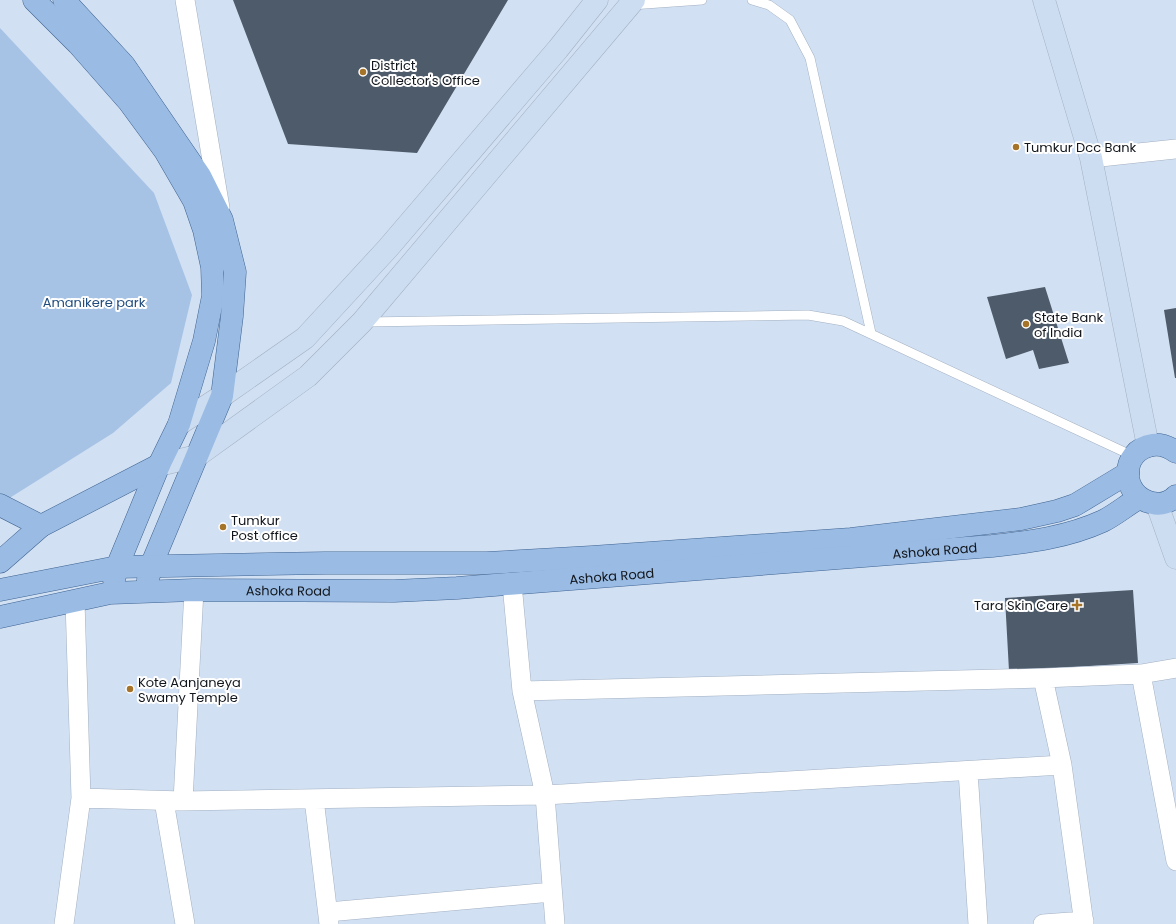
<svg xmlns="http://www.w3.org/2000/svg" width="1176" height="924" font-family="Poppins,sans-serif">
	<rect width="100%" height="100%" fill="#d2e0f3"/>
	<path fill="#a6c3e5" d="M 0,28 L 154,193 L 192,295 L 171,383 L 113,433 L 0,504 Z"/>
	<path fill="#4e5b6a" d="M 233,0 L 508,0 L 417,153 L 288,144 Z
		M 1045,287 L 1069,363 L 1039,369 L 1033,350 L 1006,359 L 987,297 Z
		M 1176,308 L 1176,378 L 1175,378 L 1164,310 Z
		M 1133,590 L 1138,663 L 1009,671 L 1005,598 Z"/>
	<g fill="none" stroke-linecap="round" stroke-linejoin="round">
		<g stroke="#a2b0c2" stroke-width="10">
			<path id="service" d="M 752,0 L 769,5 L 790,20 L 810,58 L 871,333
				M 631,5 L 702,0
				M 366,322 L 808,315 L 843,321 L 1133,456"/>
		</g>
		<g stroke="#a2b0c2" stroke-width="20">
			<path id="minor" d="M 185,0 L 220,208
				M 1091,158 L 1176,149
				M 1141,674 L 1176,861
				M 1043,678 L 1062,765 L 1084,924
				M 522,691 L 1043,678 L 1141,674 L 1176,668
				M 968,771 L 978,924
				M 81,798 L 183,801 L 194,590
				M 314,799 L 329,924
				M 164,801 L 185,924
				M 183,801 L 545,795 L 522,691 L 512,584
				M 328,912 L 552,892
				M 64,924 L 81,798 L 75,601
				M 555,924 L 545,795 L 1062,765
				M 1043,924 L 1084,921"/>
		</g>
		<g stroke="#a2b0c2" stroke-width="23">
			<path id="secondary" d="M 1044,0 L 1091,158 L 1148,446
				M 179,424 L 222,396 L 305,338 L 388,248 L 558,49 L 597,0
				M 159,465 L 197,456 L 308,376 L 362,322 L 634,0
				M 1157,504 L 1176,558"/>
		</g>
		<g stroke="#3e6492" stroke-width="23">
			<g id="primary">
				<path d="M 34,0 L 78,44 L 129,102 L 165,151 L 194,201 L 204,230 L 212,267 L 213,296 L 204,341 L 179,424 L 159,465 L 117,567 L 114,580"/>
				<path d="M 64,0 L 124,65 L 200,176 L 222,220 L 235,272 L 232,316 L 222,396 L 151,566 L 148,580"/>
				<path d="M 1176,452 C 1169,447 1161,444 1153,445 C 1119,450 1120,497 1153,503 C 1161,505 1170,502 1176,496"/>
				<path d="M 0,505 L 41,526"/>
				<path d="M 0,562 L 41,526 L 159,465"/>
				<path d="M 0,590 L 117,567 L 325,563 L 487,563 L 592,557 L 851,539 L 1021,519 L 1057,511 L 1075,505 L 1128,473"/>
				<path id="s1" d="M 0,617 L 110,593 L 194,590 L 394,591 L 457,588 L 992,546 C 1030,542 1068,537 1103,521 C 1115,515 1127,505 1139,498"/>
			</g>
		</g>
		<use href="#service" stroke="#fff" stroke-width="9"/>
		<use href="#minor" stroke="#fff" stroke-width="19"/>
		<use href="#secondary" stroke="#ccddf1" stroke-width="22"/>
		<use href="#primary" stroke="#9abbe3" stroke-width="22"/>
	</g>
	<g fill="#a57429" stroke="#fff" stroke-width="1.5">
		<circle cx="363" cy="72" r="4"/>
		<circle cx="1016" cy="147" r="4"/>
		<circle cx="1026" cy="324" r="4"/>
		<circle cx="223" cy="527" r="4"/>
		<path d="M1075 599h4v4h4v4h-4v4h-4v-4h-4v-4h4z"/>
		<circle cx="130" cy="689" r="4"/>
	</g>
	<g text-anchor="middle" stroke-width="4" stroke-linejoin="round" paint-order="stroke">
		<g font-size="13" fill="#11161c" stroke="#fff" text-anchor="start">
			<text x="371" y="70">District<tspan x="371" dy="15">Collector's Office</tspan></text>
			<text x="1024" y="152">Tumkur Dcc Bank</text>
			<text x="1034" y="322">State Bank<tspan x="1034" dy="15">of India</tspan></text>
			<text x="231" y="525">Tumkur<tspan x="231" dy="15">Post office</tspan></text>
			<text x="1068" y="610" text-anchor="end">Tara Skin Care</text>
			<text x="138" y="687">Kote Aanjaneya<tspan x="138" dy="15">Swamy Temple</tspan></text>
		</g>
		<g font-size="13" fill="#214d7e" stroke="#fff">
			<text x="94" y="307">Amanikere park</text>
		</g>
		<g font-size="13" fill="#11161c" stroke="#fff">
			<text dy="5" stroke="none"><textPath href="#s1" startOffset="939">Ashoka Road</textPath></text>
			<text dy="5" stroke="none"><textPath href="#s1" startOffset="615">Ashoka Road</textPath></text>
			<text dy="5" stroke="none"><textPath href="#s1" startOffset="291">Ashoka Road</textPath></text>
		</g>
	</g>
</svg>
